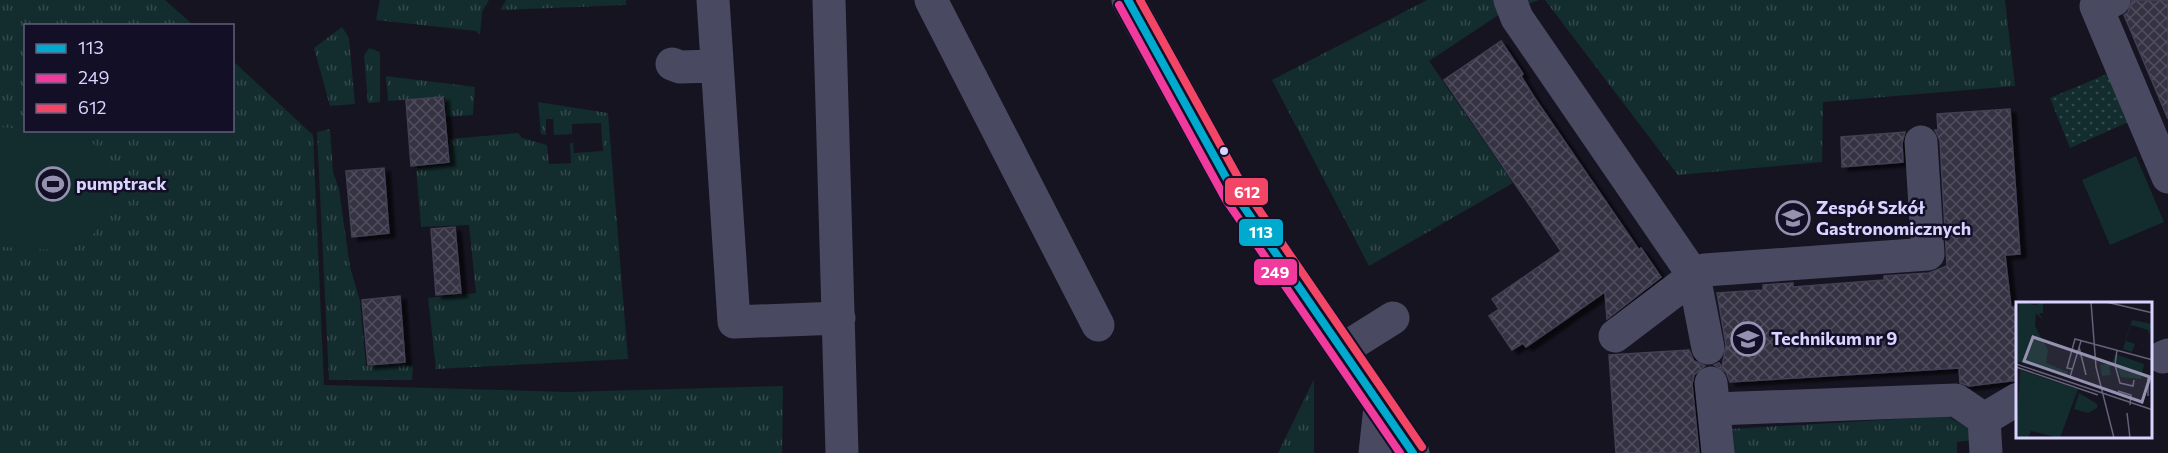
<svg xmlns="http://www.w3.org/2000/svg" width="2168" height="453" font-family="Commissioner,sans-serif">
	<defs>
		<pattern id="grass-tufts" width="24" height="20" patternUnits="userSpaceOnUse" patternTransform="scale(1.5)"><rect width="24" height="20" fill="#132c2d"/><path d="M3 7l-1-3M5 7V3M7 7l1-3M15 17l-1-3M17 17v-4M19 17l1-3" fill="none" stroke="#354a4c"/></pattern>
		<pattern id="park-dots" width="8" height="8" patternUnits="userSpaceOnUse" patternTransform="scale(1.5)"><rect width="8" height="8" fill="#132c2d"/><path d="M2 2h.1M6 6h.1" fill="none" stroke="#354a4c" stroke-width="1.8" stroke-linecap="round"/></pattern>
		<pattern id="building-cross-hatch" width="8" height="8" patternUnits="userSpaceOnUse" patternTransform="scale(1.5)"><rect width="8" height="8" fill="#343243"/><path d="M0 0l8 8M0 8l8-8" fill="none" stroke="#514f5f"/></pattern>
		<filter id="shadow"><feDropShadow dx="6" dy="4" stdDeviation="1.5" flood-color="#0009"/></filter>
	</defs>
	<rect width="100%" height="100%" fill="#161421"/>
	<path fill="url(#grass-tufts)" d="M 0,0 L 165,0 L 193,25 L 26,26 L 26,130 L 232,130 L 233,61 L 313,135 L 324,385 L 568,392 L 783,386 L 782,453 L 0,453 Z
		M 380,0 L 489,0 L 482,12 L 480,35 L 476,31 L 376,20 Z
		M 506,0 L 626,0 L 626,5 L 500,10 Z
		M 1427,0 L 1539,0 L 1500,14 L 1429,61 L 1513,183 L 1369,266 L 1272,80 Z
		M 1545,0 L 2005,0 L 2015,86 L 1823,102 L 1822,162 L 1678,175 Z
		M 342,27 L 349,38 L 355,104 L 330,106 L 314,48 Z
		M 369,48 L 380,52 L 380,102 L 368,103 L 364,56 Z
		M 386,76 L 475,87 L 473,115 L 446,117 L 445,97 L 388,101 Z
		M 538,102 L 608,113 L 628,359 L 436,369 L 428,298 L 476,293 L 469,225 L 421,227 L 416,168 L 450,164 L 449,139 L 518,133 L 522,138 L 547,145 L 549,164 L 571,163 L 570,143 L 573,143 L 574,153 L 603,151 L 601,123 L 572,124 L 572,134 L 554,135 L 553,119 L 546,119 L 546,135 L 541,134 Z
		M 330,129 L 333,172 L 339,189 L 350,267 L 360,301 L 366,366 L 402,364 L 413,366 L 412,380 L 329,380 L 317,132 Z
		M 1314,379 L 1314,453 L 1278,453 Z
		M 1947,416 L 1967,427 L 1973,440 L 1957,442 L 1957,453 L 1731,453 L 1731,429 Z"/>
	<path fill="url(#park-dots)" d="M 2114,71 L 2133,120 L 2070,148 L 2050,98 Z"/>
	<path fill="#132c2d" d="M 0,127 L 84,134 C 94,144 104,154 107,168 C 113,198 103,242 70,248 C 48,252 22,247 0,247 Z
		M 2136,156 L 2164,222 L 2110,245 L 2082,180 Z"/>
	<path fill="url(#building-cross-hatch)" stroke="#433f54" stroke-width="1.5" filter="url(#shadow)" d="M 2132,0 L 2168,0 L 2168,119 L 2124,15 L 2128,12 Z
		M 1501,41 L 1523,74 L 1521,76 L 1534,97 L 1639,250 L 1641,248 L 1661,277 L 1607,319 L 1605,292 L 1526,347 L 1523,343 L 1512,350 L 1489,316 L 1499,309 L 1492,299 L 1561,251 L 1444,80 Z
		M 443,97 L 449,162 L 411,166 L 406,100 Z
		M 2010,109 L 2020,254 L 2005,255 L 2011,307 L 2018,307 L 2018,380 L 1969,386 L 1960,383 L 1959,368 L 1730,382 L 1726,372 L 1714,365 L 1719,363 L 1722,367 L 1726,345 L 1717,293 L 1763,290 L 1763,285 L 1793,283 L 1793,287 L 1884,280 L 1884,276 L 1929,273 L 1947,266 L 1940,141 L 1935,130 L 1938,130 L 1937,114 Z
		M 1905,132 L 1902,143 L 1903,162 L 1842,167 L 1841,137 Z
		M 384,168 L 389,233 L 352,237 L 346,171 Z
		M 455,227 L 461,293 L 436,295 L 431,229 Z
		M 400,296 L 405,362 L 368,365 L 362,300 Z
		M 1689,350 L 1694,361 L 1705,366 L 1694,375 L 1692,384 L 1699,453 L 1616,453 L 1609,355 Z"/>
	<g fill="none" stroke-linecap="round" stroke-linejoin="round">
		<path stroke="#4a4962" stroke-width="33" d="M 713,0 L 734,322 L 839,318
			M 829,0 L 842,453
			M 931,0 L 1098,325
			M 1128,0 L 1235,194 L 1413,453
			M 1510,0 L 1517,18 L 1694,276 L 1705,270 L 1928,254 L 1921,142
			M 2114,0 L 2096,6 L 2168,177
			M 672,64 L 680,67 L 715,66
			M 1615,336 L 1694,276 L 1708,348
			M 1342,350 L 1393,318
			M 2163,357 L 2168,355
			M 1711,383 L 1718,453
			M 1715,409 L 1956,400 L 1984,419 L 1986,453
			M 1984,419 L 2018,399
			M 1375,453 L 1380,407"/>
		<g stroke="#130f26" stroke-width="12">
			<path id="bus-1" d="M 1128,0 L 1235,194 L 1413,453"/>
		</g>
		<g stroke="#130f26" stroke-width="12">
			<path id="bus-2" d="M 1119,5 L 1226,200 L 1400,453"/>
		</g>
		<g stroke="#130f26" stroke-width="12">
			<path id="bus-3" d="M 1140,0 L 1244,188 L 1422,447"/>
		</g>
		<use href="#bus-1" stroke="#00a9ce" stroke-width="8"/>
		<use href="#bus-2" stroke="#f13a9d" stroke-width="8"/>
		<use href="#bus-3" stroke="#f34667" stroke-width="8"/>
	</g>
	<defs>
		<g id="stadium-ring" transform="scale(1.725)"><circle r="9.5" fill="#130f26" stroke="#9591b1" stroke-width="1.5"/><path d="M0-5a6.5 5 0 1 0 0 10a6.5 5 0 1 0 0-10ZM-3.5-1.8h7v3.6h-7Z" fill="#9591b1"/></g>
		<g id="school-ring" transform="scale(1.725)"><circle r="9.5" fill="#130f26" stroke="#9591b1" stroke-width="1.5"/><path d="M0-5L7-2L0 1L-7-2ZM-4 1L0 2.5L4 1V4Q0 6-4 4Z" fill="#9591b1"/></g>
	</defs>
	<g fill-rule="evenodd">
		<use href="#stadium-ring" x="53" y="184"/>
		<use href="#school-ring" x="1793" y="218"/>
		<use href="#school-ring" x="1748" y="339"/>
	</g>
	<circle fill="#d9d4ff" stroke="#130f26" stroke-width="2" cx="1224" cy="151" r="5"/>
	<g text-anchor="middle" stroke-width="5" stroke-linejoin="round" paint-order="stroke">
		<g font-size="18" font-weight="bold" fill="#d9d4ff" stroke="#130f26" text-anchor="start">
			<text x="76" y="190">pumptrack</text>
			<text x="1816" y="214">Zespół Szkół<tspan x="1816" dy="21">Gastronomicznych</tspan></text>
			<text x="1771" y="345">Technikum nr 9</text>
		</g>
	</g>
	<g transform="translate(2016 302)">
		<rect width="136" height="136" fill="#161421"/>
		<path d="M 3,0 L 19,3 L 27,0 L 27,11 L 23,11 L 27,19 L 20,11 L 19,24 L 32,48 L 30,61 L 52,70 L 50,75 L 0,59 ZM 116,18 L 136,22 L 133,33 L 132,28 L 115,23 L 110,39 L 126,44 L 129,41 L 127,44 L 119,42 L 116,50 L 107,47 ZM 99,52 L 128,62 L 125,77 L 105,75 L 100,63 L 93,65 L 95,73 L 86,74 L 84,63 L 96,61 Z" fill="#132c2d"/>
		<path d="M 63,91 L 81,102 L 81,106 L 72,111 L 58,107 Z" fill="#132c2d"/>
		<path d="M 4,68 L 62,87 L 44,136 L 15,129 L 12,136 L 0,136 Z" fill="#132c2d"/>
		<path fill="none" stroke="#64617a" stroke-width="1.5" d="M 75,0 L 80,65 L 98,136M 90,0 L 137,11M 63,45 L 70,73M 101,48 L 99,63 L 104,81 L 117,84 L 118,78M 0,62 L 137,108M 0,65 L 82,93M 56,67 L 51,66 L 59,37 L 137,58M 132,74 L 132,94M 54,75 L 65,39M 102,89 L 115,93 L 114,103M 111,111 L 114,136"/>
		<path fill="#9591b1" fill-opacity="0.15" stroke="#9591b1" stroke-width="3" d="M 17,35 L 134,75 L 126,100 L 8,59 Z"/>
		<rect width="136" height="136" fill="none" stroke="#d9d4ff" stroke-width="3"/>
	</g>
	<g stroke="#130f26" stroke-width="2">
		<rect x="1224" y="177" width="45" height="29" rx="6" fill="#f34667"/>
		<rect x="1238" y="218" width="46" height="29" rx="6" fill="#00a9ce"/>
		<rect x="1253" y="258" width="45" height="28" rx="6" fill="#f13a9d"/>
	</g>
	<g font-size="16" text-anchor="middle" font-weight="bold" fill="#fff">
		<text x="1247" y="198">612</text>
		<text x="1261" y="238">113</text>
		<text x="1275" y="278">249</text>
	</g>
	<rect x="24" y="24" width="210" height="108" fill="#130f26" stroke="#625e7d" stroke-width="1.5"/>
	<rect x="36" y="44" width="30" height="9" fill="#00a9ce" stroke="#625e7d" stroke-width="1.5"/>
	<text x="78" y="54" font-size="18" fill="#d9d4ff">113</text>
	<rect x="36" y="74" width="30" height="9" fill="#f13a9d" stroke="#625e7d" stroke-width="1.5"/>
	<text x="78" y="84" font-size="18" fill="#d9d4ff">249</text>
	<rect x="36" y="104" width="30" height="9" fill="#f34667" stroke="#625e7d" stroke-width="1.5"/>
	<text x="78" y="114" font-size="18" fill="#d9d4ff">612</text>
</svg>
